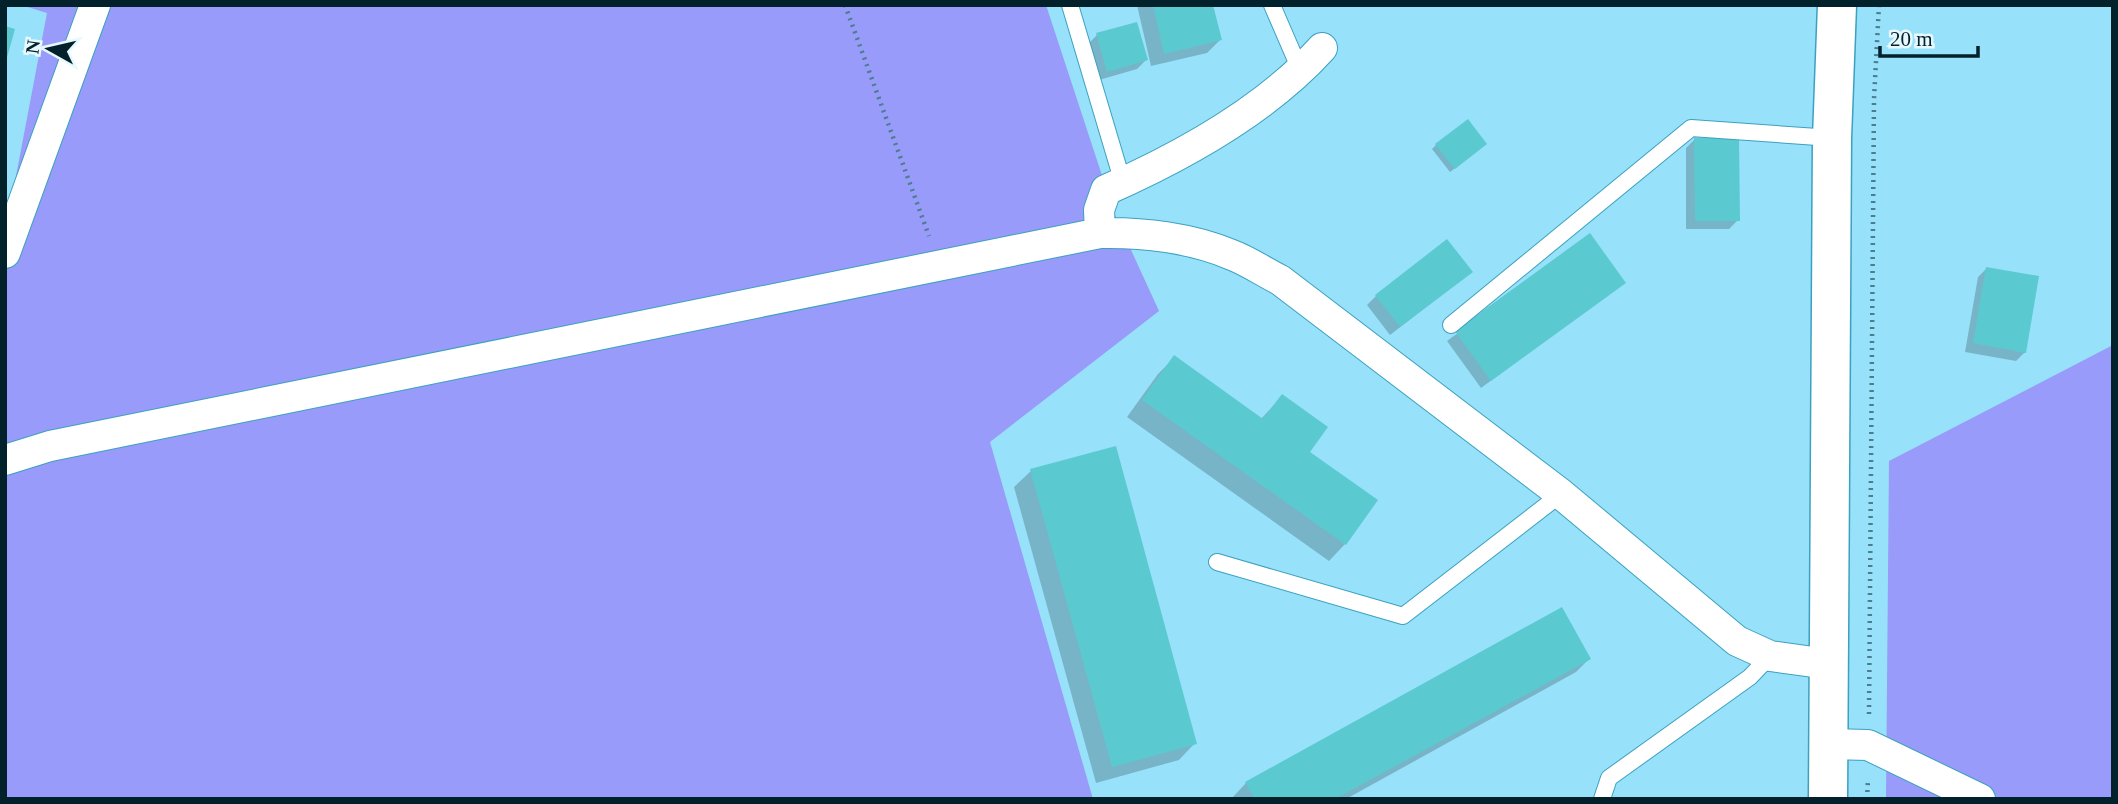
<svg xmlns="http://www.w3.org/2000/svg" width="2118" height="804" font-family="'Times New Roman',serif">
	<rect width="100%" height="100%" fill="#97e1fa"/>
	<path fill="#989bf9" d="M 21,5 L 1046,5 L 1115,215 L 1159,311 L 990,442 L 1093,799 L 5,799 L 5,234 L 47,13 Z
		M 2113,345 L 2113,799 L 1886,799 L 1889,461 Z"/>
	<path fill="#0003" d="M 1137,5 L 1212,5 L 1220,40 L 1207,53 L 1151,66 Z
		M 1097,35 L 1146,60 L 1137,69 L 1099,80 L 1088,44 Z
		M 1695,139 L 1738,220 L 1729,229 L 1686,229 L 1686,148 Z
		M 1436,145 L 1481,148 L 1450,172 L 1432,149 Z
		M 1589,236 L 1623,283 L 1481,388 L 1447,341 Z
		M 1987,268 L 2025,352 L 2016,361 L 1965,352 L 1978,277 Z
		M 1461,280 L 1390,335 L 1367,305 L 1376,296 Z
		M 1174,358 L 1261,419 L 1282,396 L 1308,452 L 1376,501 L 1345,544 L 1329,561 L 1127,417 L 1158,374 Z
		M 1031,471 L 1195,743 L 1179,760 L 1096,783 L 1014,487 Z
		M 1589,659 L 1576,672 L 1346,799 L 1231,799 L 1246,783 Z"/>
	<path fill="#5bc9d0" d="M 1153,5 L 1213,5 L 1222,40 L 1164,54 Z
		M 1137,22 L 1148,60 L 1107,72 L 1096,33 Z
		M 5,26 L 15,29 L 6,61 L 5,61 Z
		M 1468,119 L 1487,144 L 1455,169 L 1435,144 Z
		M 1694,138 L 1739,138 L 1740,221 L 1695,221 Z
		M 1590,233 L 1626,283 L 1491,381 L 1455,331 Z
		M 1447,239 L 1473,272 L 1400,327 L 1375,295 Z
		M 1986,267 L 2039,276 L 2026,353 L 1973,343 Z
		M 1174,355 L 1263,419 L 1282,394 L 1328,427 L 1310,452 L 1378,500 L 1346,545 L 1142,400 Z
		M 1116,446 L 1197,744 L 1112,767 L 1030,469 Z
		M 1562,607 L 1591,659 L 1335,799 L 1255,799 L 1245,782 Z"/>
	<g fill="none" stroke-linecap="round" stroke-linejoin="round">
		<g stroke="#3ca1be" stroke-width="18">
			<path id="lane" d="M 1070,5 L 1123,183
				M 1272,5 L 1301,72
				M 1451,325 L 1691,128 L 1832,138
				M 1217,562 L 1403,616 L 1561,494
				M 1602,799 L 1609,778 L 1750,677 L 1770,656"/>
		</g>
		<g stroke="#3ca1be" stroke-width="32">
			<path id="street" d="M 1100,233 L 1099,210 L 1106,190 C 1183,156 1265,111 1322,48
				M 5,253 L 95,5
				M 5,460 L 50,446 L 1100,233 C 1142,232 1193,238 1232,255 C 1248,261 1264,272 1280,280 L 1561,494 L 1737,641 L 1770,656 L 1828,664
				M 1829,744 L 1868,745 L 1980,799"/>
		</g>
		<g stroke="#3ca1be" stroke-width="41">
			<path id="secondary" d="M 1828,799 L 1832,138 L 1837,5"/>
		</g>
		<path stroke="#4a7d8e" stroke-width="4.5" stroke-dasharray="2 5" stroke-linecap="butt" d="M 845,5 L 929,236
			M 1869,714 L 1874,99 L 1879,5
			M 1867,799 L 1868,779"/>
		<use href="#lane" stroke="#fff" stroke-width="16"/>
		<use href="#street" stroke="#fff" stroke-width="30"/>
		<use href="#secondary" stroke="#fff" stroke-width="38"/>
	</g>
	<rect width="2118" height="804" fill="none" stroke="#02212b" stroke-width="14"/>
	<g transform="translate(49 49) rotate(278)" stroke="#e7f9ff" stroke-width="5" paint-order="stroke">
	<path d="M0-5L12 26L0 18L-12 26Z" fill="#02212b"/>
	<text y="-10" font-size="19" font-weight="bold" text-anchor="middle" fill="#02212b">N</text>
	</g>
	<path d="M1880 46v10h98v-10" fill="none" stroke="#02212b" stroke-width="3.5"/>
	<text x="1890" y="46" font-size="21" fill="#02212b" stroke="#e7f9ff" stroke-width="5" paint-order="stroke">20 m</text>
</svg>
